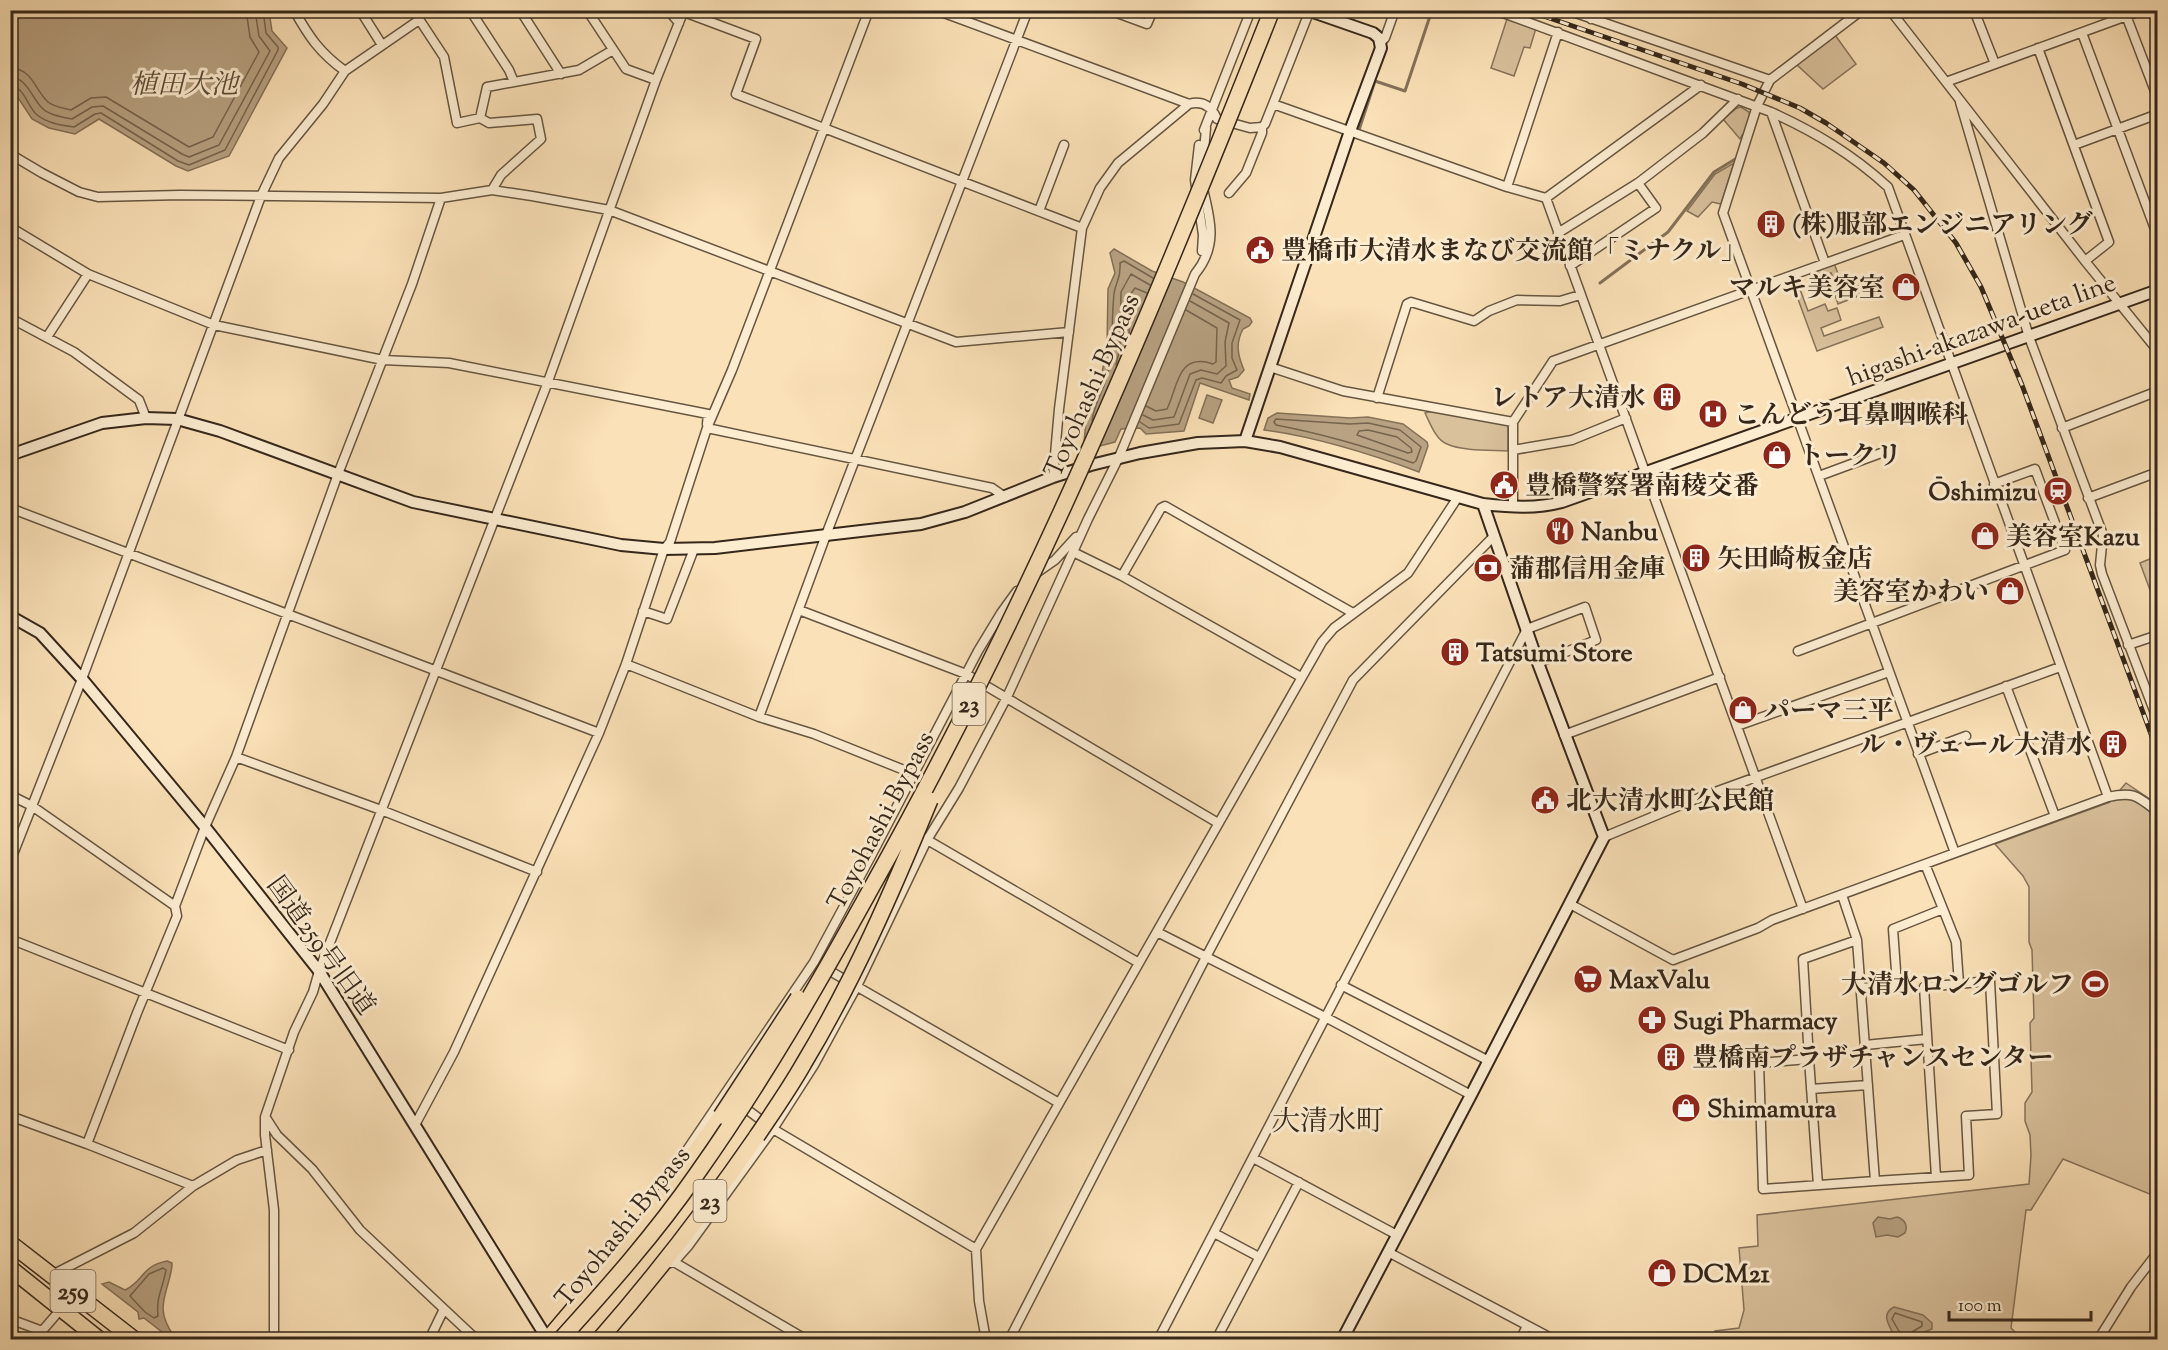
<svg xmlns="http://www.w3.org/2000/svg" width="2168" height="1350" font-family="'Sorts Mill Goudy','Noto Serif JP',serif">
	<rect width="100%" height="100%" fill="#fbe1b7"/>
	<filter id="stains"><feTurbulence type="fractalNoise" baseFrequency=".00333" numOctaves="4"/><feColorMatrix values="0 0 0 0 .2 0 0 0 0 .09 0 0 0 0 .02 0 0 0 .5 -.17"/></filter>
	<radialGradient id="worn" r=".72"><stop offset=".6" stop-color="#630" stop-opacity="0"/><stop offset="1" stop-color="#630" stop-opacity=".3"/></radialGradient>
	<path fill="#d9c19c" stroke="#87745b" stroke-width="1.5" d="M 1507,19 L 1536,28 L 1530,48 L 1524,47 L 1514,76 L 1491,68 Z
		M 1835,35 L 1856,64 L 1823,89 L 1796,64 Z
		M 1741,107 L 1749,112 L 1750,117 L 1745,133 L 1742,135 L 1740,139 L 1723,119 L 1737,108 Z
		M 1734,163 L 1721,204 L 1712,202 L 1698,217 L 1687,211 L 1715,174 Z
		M 1834,263 L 1844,290 L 1839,292 L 1831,273 L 1821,276 L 1827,292 L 1818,296 L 1809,272 Z
		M 1863,284 L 1866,293 L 1838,304 L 1835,295 Z
		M 1800,289 L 1808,311 L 1825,304 L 1828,311 L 1837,308 L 1841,320 L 1821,328 L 1824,336 L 1879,317 L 1883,327 L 1817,351 L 1795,291 Z
		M 1436,410 L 1508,425 L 1508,451 C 1491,450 1462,451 1447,444 C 1436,440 1430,423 1425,413 Z
		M 2157,556 L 2158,556 L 2157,609 L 2140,563 Z
		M 2126,783 L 2157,804 L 2157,1197 L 2063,1159 L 2031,1210 L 2026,1210 L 2011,1328 L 2022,1339 L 1716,1340 L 1715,1331 L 1739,1328 L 1744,1310 L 1739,1248 L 1758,1246 L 1757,1215 L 2029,1184 L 2031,1155 L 2030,1135 L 2025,1121 L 2025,1103 L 2032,1092 L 2030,1023 L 2034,1018 L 2032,950 L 2029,942 L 2029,887 L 2023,876 L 1995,844 L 2110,802 Z"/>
	<path fill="#b8a282" stroke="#847158" stroke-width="1.5" d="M 10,11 L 269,11 L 272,31 L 287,48 L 229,156 L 188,171 L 176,166 L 99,119 L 75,134 L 49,128 L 32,119 L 11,87 Z
		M 1114,249 L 1152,271 L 1183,282 L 1250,318 L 1252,322 L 1249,326 L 1243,329 C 1235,344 1238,356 1244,370 L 1238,377 L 1229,380 L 1232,388 L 1250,394 L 1249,400 L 1200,383 L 1184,431 L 1146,434 L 1140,428 L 1121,429 L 1115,442 L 1092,448 L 1086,446 L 1084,442 L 1087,411 L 1102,373 L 1107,346 L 1108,289 L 1115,273 L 1110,253 Z
		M 1207,395 L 1222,400 L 1213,423 L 1199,418 Z
		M 1277,413 L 1350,418 L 1368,417 L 1403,424 L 1427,442 L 1428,446 L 1419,472 C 1368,453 1317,437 1264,430 L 1268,418 Z
		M 1878,1217 L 1890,1219 L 1897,1217 C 1905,1219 1908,1226 1905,1233 L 1898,1237 L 1887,1235 L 1876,1237 L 1873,1223 Z
		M 167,1261 L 172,1263 L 172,1266 C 168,1295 153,1307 174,1336 L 171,1339 L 144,1318 L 139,1319 L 138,1312 L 102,1284 L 109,1282 L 125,1290 C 144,1281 141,1266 167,1261 Z
		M 1894,1307 L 1923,1315 L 1932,1323 L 1932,1329 L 1919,1334 L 1916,1339 L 1894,1339 C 1893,1327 1878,1316 1894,1307 Z"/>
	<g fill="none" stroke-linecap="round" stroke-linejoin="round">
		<path stroke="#76644e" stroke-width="1.5" d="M 10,68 C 33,69 34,89 48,102 C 54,107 63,108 71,110 L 91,98 L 106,97 L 189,147 L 213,137 L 259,52 L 250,37 L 246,10
			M 10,77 C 27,78 31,96 41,107 C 48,115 62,117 72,119 L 92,107 L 103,106 L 182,154 L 189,157 L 219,145 L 270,51 L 259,36 L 255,10
			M 10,85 C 24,87 27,105 36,114 C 46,123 61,125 74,127 L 95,114 L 101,113 L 178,161 L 189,165 L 225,150 L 278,50 L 278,47 L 266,33 L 263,10
			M 1129,335 L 1130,295 L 1135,288 L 1147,293
			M 1116,365 L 1120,347 L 1121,292 L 1131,274 L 1150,285
			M 1146,406 L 1156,411 L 1167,409 C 1178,387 1177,352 1213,364 L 1216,362 L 1217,328 L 1186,310
			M 1143,415 L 1153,420 L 1174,417 L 1190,374 L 1201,370 L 1217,374 L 1226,366 L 1225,342 L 1229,323 L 1190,301
			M 1276,419 L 1350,424 L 1368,423 L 1400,430 L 1421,447 L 1416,461 L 1413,463 C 1368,447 1323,434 1276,425 L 1274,422 Z
			M 1092,421 C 1094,404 1104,390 1108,373 C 1114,345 1111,321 1114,294 C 1116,279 1121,281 1120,263 L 1124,261 L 1153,278
			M 1140,422 L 1149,428 L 1179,424 L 1196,380 L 1202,378 L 1221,383 L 1226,376 L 1237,370 L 1232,358 L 1232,343 L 1240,320 L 1193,294
			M 1368,430 L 1397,437 L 1411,448 L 1412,452 L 1408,453 L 1357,435 L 1359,431 Z
			M 163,1268 L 166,1270 C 163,1288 156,1296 158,1316 L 154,1318 L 145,1312 L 130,1296 L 149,1274 Z
			M 1900,1340 L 1900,1333 L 1892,1319 L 1895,1313 L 1922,1322 L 1922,1326 L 1912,1332 L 1910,1340"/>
		<path stroke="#847158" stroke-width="3" d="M 1358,133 L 1375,81 L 1405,91 L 1432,10
			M 1600,283 L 1668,232 L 1714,172 L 1737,158"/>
		<g stroke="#665641" stroke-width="11">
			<path id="street" d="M 294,10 C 309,37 320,53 345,71
				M 360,10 L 382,45
				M 413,10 L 444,57 L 457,123 L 480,118 L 489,123 L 537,119 L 541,139 L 501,175 L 492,190
				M 470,10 L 509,70 L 514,82
				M 520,10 L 561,74
				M 587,10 L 626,69 L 656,80
				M 668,10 L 679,23
				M 936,10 L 1189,104 C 1203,100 1212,107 1217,119 L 1250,128 L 1262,127
				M 1109,10 L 1147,24 L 1153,10
				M 1495,10 L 1771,112 C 1815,132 1852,154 1888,187 L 2108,797 L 1772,920 L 1758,928 L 1673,960 L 1570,904
				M 1567,10 L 1770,80
				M 1862,10 L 1770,80 L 1757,106 L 1723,213 L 1955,853
				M 1890,10 L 2085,261 L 2158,351
				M 1974,10 L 1995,64
				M 2124,10 L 2158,99
				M 684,12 L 756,39 L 736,94 L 1082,228
				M 1591,19 L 1602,10
				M 2082,33 L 2158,237
				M 1381,42 L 1385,38 L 1395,10
				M 2038,48 L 2109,242 L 2085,261
				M 1946,82 L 2143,10
				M 1960,102 L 2029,337 L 2103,535 L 2100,565 L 2102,574 L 2158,721
				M 1273,104 L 1507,187 L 1546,198 L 1803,909
				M 1771,112 L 1825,263
				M 480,118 L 487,87 L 579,70 L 613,50
				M 1204,130 L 1251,10
				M 1199,145 L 1195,180 L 1203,235 L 1202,251
				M 2074,145 L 2158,114
				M 10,154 L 42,173 L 79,192 L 98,197 L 180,195 L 441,198 L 492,190 L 532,196 L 609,210 L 956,342 L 1069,332
				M 1202,173 L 1206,128
				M 1507,187 L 1558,32
				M 1229,193 L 1246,173 L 1262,133 L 1262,127 L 1265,124 L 1273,104 L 1310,10
				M 1546,198 L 1701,85
				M 1039,211 L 1064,145
				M 10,227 L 88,274 L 214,325 L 383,360 L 449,363 L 708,414 L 707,424
				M 1558,233 L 1638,183 L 1703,133 L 1738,99
				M 1570,266 L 1656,208 L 1638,183
				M 10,318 L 74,352 L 139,400 L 146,418
				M 47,337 L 88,274
				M 1270,367 L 1343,391 L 1513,422
				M 1377,398 L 1407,304 L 1411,302 L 1474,321 L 1489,311 L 1517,300 L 1560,301 L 1580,295
				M 707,428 L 992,488 L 1005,497
				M 2062,428 L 2158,391
				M 1513,450 L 1572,440 L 1626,418
				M 1819,476 L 1892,449
				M 1053,477 L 1059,409 L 1082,228 L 1100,188 L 1118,163 L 1189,104
				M 2088,498 L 2158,472
				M 1513,507 L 1513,422 L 1553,361 L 1904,235
				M 10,508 L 599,733
				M 1073,552 L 1122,576 L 1301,677
				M 1035,574 L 1055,560 L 1076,537
				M 1122,576 L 1161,508 L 1165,506 L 1353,613
				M 799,610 L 966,674 L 1218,823
				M 643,611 L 667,619 L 694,549
				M 2128,645 L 2158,635
				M 1798,651 L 2065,550 L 2035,469 L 1994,484
				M 626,664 L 759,717 L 814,734 L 914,774
				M 2006,686 L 2055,816
				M 759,717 L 826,535 L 1028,10
				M 1737,726 L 1889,672
				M 1564,735 L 1720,677
				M 1918,754 L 1966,736
				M 236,757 L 381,810 L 537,872
				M 10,795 L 32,806 L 175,906
				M 2108,797 C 2134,791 2137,796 2158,812
				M 1604,837 L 1693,800 L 2060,667
				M 924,838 L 1139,963
				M 10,862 L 82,679 L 261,196 L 279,158 L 323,104 L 345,71 L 419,20
				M 1842,895 L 1857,940 L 1875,1181 L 1763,1189 L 1759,1063 L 1809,1059 L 1803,959 L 1857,940
				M 1943,909 L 1956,942 L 1959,984
				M 1157,932 L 1325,1017 L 1471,1095
				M 10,939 L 289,1050
				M 823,967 L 1059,1103
				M 1341,985 L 1489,1061
				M 1861,988 L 1897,985 L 1893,929 L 1943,909 L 1925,864
				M 1865,1045 L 1927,1039
				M 1809,1059 L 1818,1185
				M 1811,1089 L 1868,1085
				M 741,1105 L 773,1129 L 976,1249
				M 10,1116 L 87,1144 L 193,1186
				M 266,1118 L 277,1135 L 312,1169 L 360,1230 L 477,1340
				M 415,1125 L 454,1052 L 599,733 L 626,664 L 664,549 L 670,542 L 707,428 L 732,370 L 869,10
				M 87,1144 L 137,1013 L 177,916 L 175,906 L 205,827 L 236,757 L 338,474 L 412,284 L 441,198
				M 687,1150 L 814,962 L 870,858 L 978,651 L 1001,613 L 1017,591
				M 1253,1158 L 1397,1235
				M 1875,1181 L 1969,1175 L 1966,1116 L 1997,1114 L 1990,981 L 1924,987 L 1936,1177
				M 1214,1233 L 1259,1257
				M 1388,1252 L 1555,1340
				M 674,1262 L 807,1340
				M 663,1265 L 674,1262 L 689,1245 L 773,1129 L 814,1065 L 857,986 L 927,840 L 959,788 L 1007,697 L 1088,519 L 1119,457 L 1195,274 C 1219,245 1210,218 1202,185
				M 52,1275 L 134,1233 L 193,1186 L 237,1160 L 267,1150
				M 10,1319 L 42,1331
				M 41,1340 L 42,1331 L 61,1309
				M 274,1340 L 274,1210 L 265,1135 L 265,1117 L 294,1032 L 313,992 L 319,971 L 546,387 L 656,80 L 684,10
				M 429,1340 L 444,1309
				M 986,1340 L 979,1301 L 976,1249 L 1322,642 L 1334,628 L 1408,573 L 1458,497
				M 1009,1340 L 1206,957 L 1353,680 L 1494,536
				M 1158,1340 L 1527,629 L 1585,607 L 1596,640 L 1538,663
				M 1216,1340 L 1299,1182
				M 1520,1340 L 1527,1326
				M 2098,1340 L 2131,1287 L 2158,1252"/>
		</g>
		<g stroke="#35271a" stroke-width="14">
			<path id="secondary" d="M 1245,441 L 1350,131 L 1381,48 L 1379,38 L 1373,33 L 1307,10
				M 10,455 L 102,423 L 146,418 L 177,419 L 220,431 L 413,502 L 621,545 L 664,549 L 715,548 L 921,524 L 965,512 L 1053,477 L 1091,465 L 1140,453 L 1198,443 L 1245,441 L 1280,447 L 1483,504 C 1510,507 1536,509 1562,502 L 2158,290
				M 10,616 L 40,633 L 82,679 L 205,827 L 319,971 L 548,1340
				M 1342,1340 L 1471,1095 L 1604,837 L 1538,663 L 1483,504"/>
		</g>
		<g stroke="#35271a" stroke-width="18">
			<path id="highway" d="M 10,1243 L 135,1340
				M 10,1268 L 100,1340
				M 547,1340 L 635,1236 L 721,1116
				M 599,1340 C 656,1275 708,1207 757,1136"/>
		</g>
		<use href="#street" stroke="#fcecd0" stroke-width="8"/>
		<use href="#secondary" stroke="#fcecd0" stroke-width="10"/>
		<use href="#highway" stroke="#fbe1b7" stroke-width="15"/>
		<g stroke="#35271a" stroke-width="5">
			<path id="rail" d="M 1526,10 L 1742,84 L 1800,108 L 1826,123 L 1884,163 L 1914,190 L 1956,243 L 1981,287 L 2022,385 L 2158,753"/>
		</g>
		<use href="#rail" stroke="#fcecd0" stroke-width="3" stroke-dasharray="9" stroke-linecap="butt"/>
		<g stroke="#35271a" stroke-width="18" stroke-linecap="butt">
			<path id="highway-bridge" d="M 721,1116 L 798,998
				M 757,1136 C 773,1112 790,1088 804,1063 C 854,980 893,890 930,800
				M 560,1340 C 608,1287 655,1234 696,1175 C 762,1082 819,983 874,883 C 1031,603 1154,308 1272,10"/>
		</g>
		<use href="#highway-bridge" stroke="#fbe1b7" stroke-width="15"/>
	</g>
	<defs>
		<g id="building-disc" transform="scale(1.5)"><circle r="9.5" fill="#8f2418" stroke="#fcecd0"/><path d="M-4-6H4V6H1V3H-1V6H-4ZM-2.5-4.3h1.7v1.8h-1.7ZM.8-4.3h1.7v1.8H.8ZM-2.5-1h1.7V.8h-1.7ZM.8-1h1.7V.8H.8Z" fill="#fff"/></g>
		<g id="civic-disc" transform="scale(1.5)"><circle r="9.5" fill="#8f2418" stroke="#fcecd0"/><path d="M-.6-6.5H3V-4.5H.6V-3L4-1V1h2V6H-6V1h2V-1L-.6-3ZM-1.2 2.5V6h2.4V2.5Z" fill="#fff"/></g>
		<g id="shop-disc" transform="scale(1.5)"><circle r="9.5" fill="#8f2418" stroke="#fcecd0"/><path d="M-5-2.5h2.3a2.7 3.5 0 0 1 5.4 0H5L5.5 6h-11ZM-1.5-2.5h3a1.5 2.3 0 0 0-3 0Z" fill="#fff"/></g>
		<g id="hospital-disc" transform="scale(1.5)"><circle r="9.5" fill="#8f2418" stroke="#fcecd0"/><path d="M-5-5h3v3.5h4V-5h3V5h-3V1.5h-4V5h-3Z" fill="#fff"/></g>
		<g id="station-disc" transform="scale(1.5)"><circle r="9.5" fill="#8f2418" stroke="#fcecd0"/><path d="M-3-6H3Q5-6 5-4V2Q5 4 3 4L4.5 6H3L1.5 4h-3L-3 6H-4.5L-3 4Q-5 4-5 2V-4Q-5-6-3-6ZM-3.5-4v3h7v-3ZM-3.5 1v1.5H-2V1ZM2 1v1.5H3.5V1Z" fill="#fff"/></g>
		<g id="restaurant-disc" transform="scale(1.5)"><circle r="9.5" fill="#8f2418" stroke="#fcecd0"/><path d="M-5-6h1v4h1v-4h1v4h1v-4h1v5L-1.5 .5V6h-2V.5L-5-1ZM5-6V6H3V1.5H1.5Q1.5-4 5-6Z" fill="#fff"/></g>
		<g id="bank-disc" transform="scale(1.5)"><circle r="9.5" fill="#8f2418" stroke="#fcecd0"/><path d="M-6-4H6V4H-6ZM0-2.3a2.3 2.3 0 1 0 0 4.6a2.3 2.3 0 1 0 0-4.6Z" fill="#fff"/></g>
		<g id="supermarket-disc" transform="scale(1.5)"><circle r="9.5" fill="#8f2418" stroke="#fcecd0"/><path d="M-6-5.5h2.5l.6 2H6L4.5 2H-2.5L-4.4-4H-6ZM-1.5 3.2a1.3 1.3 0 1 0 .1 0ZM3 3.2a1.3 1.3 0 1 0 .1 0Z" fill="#fff"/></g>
		<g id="stadium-disc" transform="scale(1.5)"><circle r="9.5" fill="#8f2418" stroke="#fcecd0"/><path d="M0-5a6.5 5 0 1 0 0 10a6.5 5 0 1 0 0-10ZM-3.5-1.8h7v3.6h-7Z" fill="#fff"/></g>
		<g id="pharmacy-disc" transform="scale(1.5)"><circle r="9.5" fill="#8f2418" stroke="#fcecd0"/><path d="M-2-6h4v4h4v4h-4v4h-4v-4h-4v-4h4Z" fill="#fff"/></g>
	</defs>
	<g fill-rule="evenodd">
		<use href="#building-disc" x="1771" y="224"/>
		<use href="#civic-disc" x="1260" y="250"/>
		<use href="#shop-disc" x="1906" y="287"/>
		<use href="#building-disc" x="1667" y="397"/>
		<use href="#hospital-disc" x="1713" y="414"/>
		<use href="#shop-disc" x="1777" y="455"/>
		<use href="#civic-disc" x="1504" y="485"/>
		<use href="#station-disc" x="2058" y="491"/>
		<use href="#restaurant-disc" x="1560" y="531"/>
		<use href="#shop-disc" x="1985" y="536"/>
		<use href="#building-disc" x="1696" y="558"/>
		<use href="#bank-disc" x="1488" y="568"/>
		<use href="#shop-disc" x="2010" y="591"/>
		<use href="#building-disc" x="1455" y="652"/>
		<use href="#shop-disc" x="1743" y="710"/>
		<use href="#building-disc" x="2113" y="744"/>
		<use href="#civic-disc" x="1545" y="800"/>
		<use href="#supermarket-disc" x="1588" y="979"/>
		<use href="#stadium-disc" x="2095" y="984"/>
		<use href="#pharmacy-disc" x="1652" y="1020"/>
		<use href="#building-disc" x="1671" y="1057"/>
		<use href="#shop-disc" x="1686" y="1108"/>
		<use href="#shop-disc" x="1662" y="1273"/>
	</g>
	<g text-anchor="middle" stroke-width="6" stroke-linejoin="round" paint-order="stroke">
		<g fill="#fcecd0" stroke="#716251" stroke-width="1.5">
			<rect x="952.5" y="683" width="33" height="42" rx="4.5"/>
			<rect x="693.5" y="1180" width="33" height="42" rx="4.5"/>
			<rect x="50.5" y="1270" width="45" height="42" rx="4.5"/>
		</g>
		<g font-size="24" font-weight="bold" fill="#35271a">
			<text x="969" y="712">23</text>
			<text x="710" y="1209">23</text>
			<text x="73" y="1299">259</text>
		</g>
		<g font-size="26" font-weight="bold" fill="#35271a" stroke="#fcecd0" text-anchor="start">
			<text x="1792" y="233">(株)服部エンジニアリング</text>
			<text x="1281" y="259">豊橋市大清水まなび交流館「ミナクル」</text>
			<text x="1885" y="296" text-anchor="end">マルキ美容室</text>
			<text x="1646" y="406" text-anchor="end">レトア大清水</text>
			<text x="1734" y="423">こんどう耳鼻咽喉科</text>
			<text x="1798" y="464">トークリ</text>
			<text x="1525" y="494">豊橋警察署南稜交番</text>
			<text x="2037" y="500" text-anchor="end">Ōshimizu</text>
			<text x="1581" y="540">Nanbu</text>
			<text x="2006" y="545">美容室Kazu</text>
			<text x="1717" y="567">矢田崎板金店</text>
			<text x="1509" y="577">蒲郡信用金庫</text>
			<text x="1989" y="600" text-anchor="end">美容室かわい</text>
			<text x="1476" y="661">Tatsumi Store</text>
			<text x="1764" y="719">パーマ三平</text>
			<text x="2092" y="753" text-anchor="end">ル・ヴェール大清水</text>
			<text x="1566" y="809">北大清水町公民館</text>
			<text x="1609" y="988">MaxValu</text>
			<text x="2074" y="993" text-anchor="end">大清水ロングゴルフ</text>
			<text x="1673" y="1029">Sugi Pharmacy</text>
			<text x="1692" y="1066">豊橋南プラザチャンスセンター</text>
			<text x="1707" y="1117">Shimamura</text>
			<text x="1683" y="1282">DCM21</text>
		</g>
		<g font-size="26" fill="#35271a" stroke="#fcecd0">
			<text transform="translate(1981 329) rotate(-20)" y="9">higashi-akazawa-ueta line</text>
			<text transform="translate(1091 385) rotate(-66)" y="9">Toyohashi Bypass</text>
			<text transform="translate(880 820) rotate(-62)" y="9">Toyohashi Bypass</text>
			<text transform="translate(322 945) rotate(54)" y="9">国道259号旧道</text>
			<text transform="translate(622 1226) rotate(-51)" y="9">Toyohashi Bypass</text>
		</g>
		<g font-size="27" font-style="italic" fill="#5c4c39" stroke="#fcecd0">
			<text x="184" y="93">植田大池</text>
		</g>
		<g font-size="28" fill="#35271a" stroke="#fcecd0">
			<text x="1328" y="1130">大清水町</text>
		</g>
	</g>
	<rect width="2168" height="1350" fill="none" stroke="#fbe1b7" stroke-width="36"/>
	<rect x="12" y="12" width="2144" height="1326" fill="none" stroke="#35271a" stroke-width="3"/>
	<rect x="18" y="18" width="2132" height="1314" fill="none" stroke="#35271a" stroke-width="1.5"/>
	<path d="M1949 1311v9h142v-9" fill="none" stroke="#35271a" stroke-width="3"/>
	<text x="1958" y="1311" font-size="18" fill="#35271a" stroke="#fcecd0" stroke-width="4.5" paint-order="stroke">100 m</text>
	<rect width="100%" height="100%" filter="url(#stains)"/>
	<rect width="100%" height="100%" fill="url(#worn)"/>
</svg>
